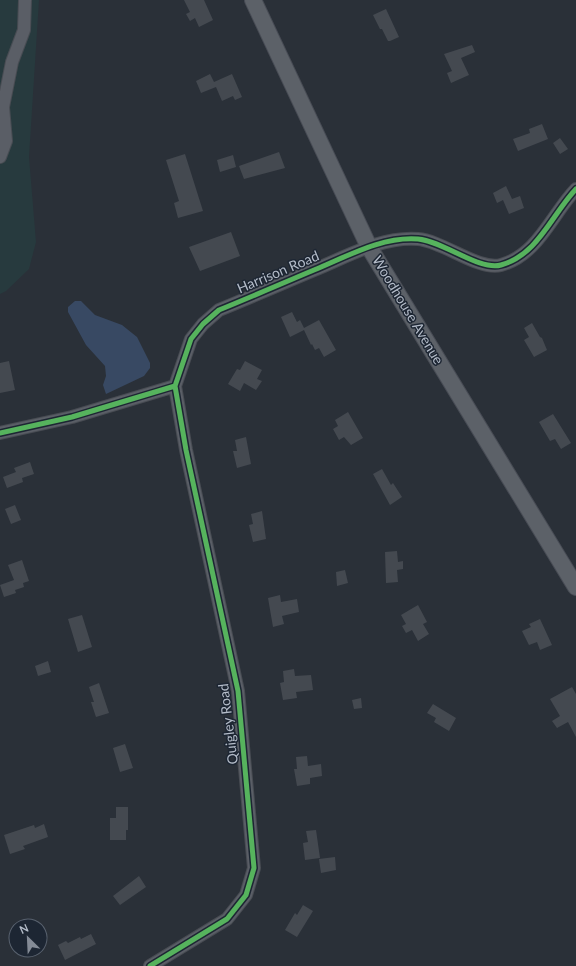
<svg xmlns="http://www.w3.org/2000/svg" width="576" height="966" font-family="Lato,sans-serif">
	<rect width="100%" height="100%" fill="#2a3038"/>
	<path fill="#273a3e" d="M 0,0 L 39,0 L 29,157 L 36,242 L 29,269 L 6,291 L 0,294 Z"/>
	<path fill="#384963" d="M 75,301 L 81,301 L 95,315 L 122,325 L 137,337 L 150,363 L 150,368 L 144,376 L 106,394 L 103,385 L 106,376 L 105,366 L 86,345 L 68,312 L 68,307 Z"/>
	<path fill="#444950" d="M 184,0 L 204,0 L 213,20 L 199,27 L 195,18 L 190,21 L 186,14 L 190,12 Z
		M 386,9 L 399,37 L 390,41 L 388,41 L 382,29 L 380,29 L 373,15 Z
		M 472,45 L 475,52 L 461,58 L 469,75 L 451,83 L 447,73 L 452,71 L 444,54 Z
		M 210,74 L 214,82 L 232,74 L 242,97 L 235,100 L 233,96 L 222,101 L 216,87 L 201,93 L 196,81 Z
		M 542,124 L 548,139 L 518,151 L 513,139 L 530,133 L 529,129 Z
		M 560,138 L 568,149 L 560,154 L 553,143 Z
		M 279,152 L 285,168 L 244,179 L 239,166 Z
		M 185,154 L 203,211 L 178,218 L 174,203 L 179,201 L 166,160 Z
		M 233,155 L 236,167 L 220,172 L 217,160 Z
		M 506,186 L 512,199 L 520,196 L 524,208 L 509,214 L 503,200 L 497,203 L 493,193 Z
		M 231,232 L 240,256 L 200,271 L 189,247 Z
		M 292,312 L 297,322 L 300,320 L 304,328 L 319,320 L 336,350 L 324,357 L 319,348 L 315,350 L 312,344 L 311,345 L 304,330 L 290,337 L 281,317 Z
		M 532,323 L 540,337 L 542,338 L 547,350 L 534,357 L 524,340 L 529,337 L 524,328 Z
		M 9,361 L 15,390 L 0,393 L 0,363 Z
		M 245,361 L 262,370 L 257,379 L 262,381 L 256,390 L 244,383 L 240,391 L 228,384 L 237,369 L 240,370 Z
		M 348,412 L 363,438 L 351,445 L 344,437 L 339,440 L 333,429 L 338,426 L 335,420 Z
		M 553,414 L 571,443 L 561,449 L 555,439 L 550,441 L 539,422 Z
		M 246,437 L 251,464 L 237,468 L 233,451 L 237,451 L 235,440 Z
		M 30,462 L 34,474 L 22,478 L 23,482 L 7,488 L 3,477 L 16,472 L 14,468 Z
		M 382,469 L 391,485 L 393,483 L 402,497 L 390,505 L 373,474 Z
		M 15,505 L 21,520 L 11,524 L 5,509 Z
		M 262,511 L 266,539 L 253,542 L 249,525 L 253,524 L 251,514 Z
		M 397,551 L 398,562 L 403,561 L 403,569 L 397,570 L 398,582 L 386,583 L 385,552 Z
		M 22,560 L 29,581 L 23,583 L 24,587 L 15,590 L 16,593 L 4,597 L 0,585 L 14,580 L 8,565 Z
		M 345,570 L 348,583 L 337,586 L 336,572 Z
		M 280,595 L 281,602 L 297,599 L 299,612 L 282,616 L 284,624 L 273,627 L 268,598 Z
		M 418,605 L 427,622 L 423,624 L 429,634 L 418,641 L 412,630 L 406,633 L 402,626 L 406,624 L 401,615 Z
		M 82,615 L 92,647 L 78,652 L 68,619 Z
		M 540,619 L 552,645 L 540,650 L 537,642 L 529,645 L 522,631 L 531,627 L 529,624 Z
		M 48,661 L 51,672 L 38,676 L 35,666 Z
		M 294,669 L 295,676 L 311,675 L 313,690 L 296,692 L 297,698 L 283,700 L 280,683 L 284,682 L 283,671 Z
		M 99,683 L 109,713 L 96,717 L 91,702 L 94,702 L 89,687 Z
		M 572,687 L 576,694 L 576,737 L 568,722 L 557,728 L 552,721 L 560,716 L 550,699 Z
		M 361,698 L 362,708 L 354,709 L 352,700 Z
		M 433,704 L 456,718 L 449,731 L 434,722 L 436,718 L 427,713 Z
		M 125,744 L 133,768 L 120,772 L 113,748 Z
		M 307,756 L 308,766 L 321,764 L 322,776 L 310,778 L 310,784 L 297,786 L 294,769 L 297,769 L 296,757 Z
		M 116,807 L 128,807 L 128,830 L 126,830 L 126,840 L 110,840 L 110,818 L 116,818 Z
		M 44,824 L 48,837 L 23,846 L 25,849 L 10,854 L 4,835 L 34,825 L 35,828 Z
		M 316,830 L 320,858 L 305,860 L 303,843 L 308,842 L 306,831 Z
		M 335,857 L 336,870 L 321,873 L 319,859 Z
		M 139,876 L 146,887 L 120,905 L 113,896 Z
		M 303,905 L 313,911 L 297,937 L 285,930 L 295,913 L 297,915 Z
		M 91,934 L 96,944 L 65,960 L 58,945 L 66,941 L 68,943 L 80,937 L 81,939 Z"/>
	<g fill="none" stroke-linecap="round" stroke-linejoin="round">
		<g stroke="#484c53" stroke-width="14">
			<path id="minor" d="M 0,157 L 6,141 L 3,107 L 12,62 L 24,30 L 25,0
				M 0,433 L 72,417 L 175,386
				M 150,966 L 227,919 L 246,895 L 254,868 L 238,691 L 186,450 L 175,386 L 191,339 L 203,324 L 219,310 C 251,297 283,283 314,270 C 346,257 382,236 418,239 C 443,241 479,271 501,265 C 538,255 552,214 576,189"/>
		</g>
		<g stroke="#484c55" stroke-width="18">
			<path id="major" d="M 253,0 L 369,247 L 576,587"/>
		</g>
		<use href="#minor" stroke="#5a5e66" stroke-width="12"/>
		<use href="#major" stroke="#5c6168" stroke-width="16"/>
		<g stroke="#1d2633" stroke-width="8">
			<path id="cycleway" d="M 0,433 L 72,417 L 175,386
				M 150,966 L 227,919 L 246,895 L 254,868 L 238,691 L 186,450 L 175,386 L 191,339 L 203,324 L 219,310 C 251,297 283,283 314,270 C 346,257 382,236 418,239 C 443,241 479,271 501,265 C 538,255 552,214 576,189"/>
		</g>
		<use href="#cycleway" stroke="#56b35d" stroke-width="5"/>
	</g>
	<g text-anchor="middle" stroke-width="3" stroke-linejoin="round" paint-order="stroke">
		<g font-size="14" fill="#b4bcc9" stroke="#1d2633">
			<text transform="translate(278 272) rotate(-23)" y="5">Harrison Road</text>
			<text transform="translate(408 310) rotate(59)" y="5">Woodhouse Avenue</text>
			<text transform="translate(228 724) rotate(-97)" y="5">Quigley Road</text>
		</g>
	</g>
	<g transform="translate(28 938) rotate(336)"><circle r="19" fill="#1d2633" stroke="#59626f"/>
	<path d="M0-3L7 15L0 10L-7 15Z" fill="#848b96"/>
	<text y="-6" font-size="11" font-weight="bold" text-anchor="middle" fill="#b4bcc9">N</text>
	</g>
</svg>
